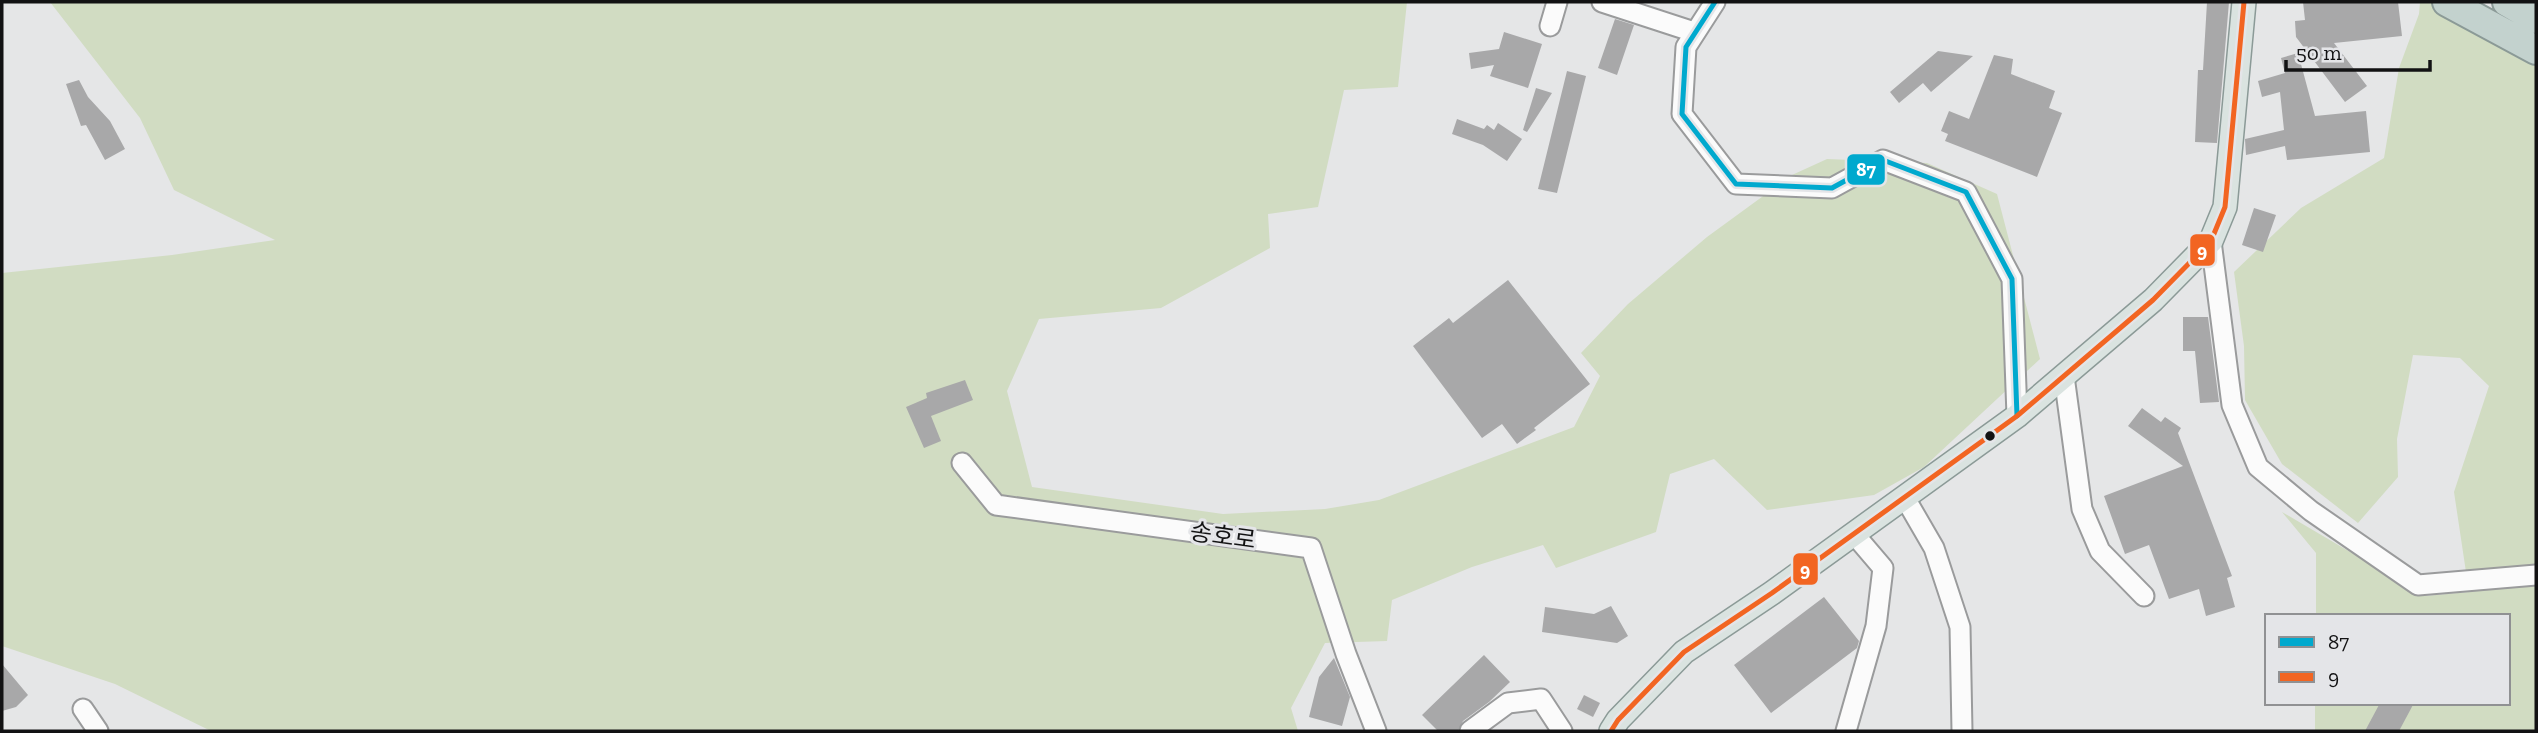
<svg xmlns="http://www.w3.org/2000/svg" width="2538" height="733" font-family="'Zilla Slab','Noto Sans KR',serif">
	<rect width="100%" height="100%" fill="#e5e6e7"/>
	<path fill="#d1dcc2" d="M 50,2 L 1407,2 L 1398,87 L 1344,90 L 1318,207 L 1268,214 L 1270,248 L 1161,308 L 1039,319 L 1007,391 L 1032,487 L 1223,514 L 1325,509 L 1379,500 L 1574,427 L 1600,376 L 1581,353 L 1628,304 L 1707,237 L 1792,175 L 1827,159 L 1927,163 L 1997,194 L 2040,359 L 1924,467 L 1874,495 L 1767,510 L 1714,459 L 1670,474 L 1656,532 L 1556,568 L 1543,545 L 1472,567 L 1392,600 L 1387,641 L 1325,643 L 1291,708 L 1298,731 L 211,731 L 115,684 L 2,646 L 2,273 L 172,255 L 275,240 L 174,190 L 140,118 Z
		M 2420,2 L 2435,2 L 2536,57 L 2536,731 L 2315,731 L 2315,703 L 2508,703 L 2508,616 L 2316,616 L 2316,553 L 2282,512 L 2425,596 L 2469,592 L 2454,492 L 2489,386 L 2460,358 L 2413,355 L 2397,439 L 2398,477 L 2358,523 L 2282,464 L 2245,400 L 2244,346 L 2234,272 L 2301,208 L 2384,158 L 2399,68 L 2419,14 Z"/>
	<path fill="#a8a8a9" d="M 2207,2 L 2229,2 L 2217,143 L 2195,142 L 2198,70 L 2203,70 Z
		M 2303,2 L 2398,2 L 2402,36 L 2334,43 L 2367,86 L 2345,102 L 2296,37 L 2295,21 L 2305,20 Z
		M 1615,19 L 1634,25 L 1617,75 L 1598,68 Z
		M 1504,32 L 1542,44 L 1528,88 L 1490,76 L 1494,65 L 1471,69 L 1469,53 L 1499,49 Z
		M 1938,51 L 1973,56 L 1931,92 L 1923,83 L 1899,103 L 1890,92 Z
		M 2298,53 L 2315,116 L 2366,111 L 2370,152 L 2287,160 L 2285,146 L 2246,155 L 2245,139 L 2284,130 L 2280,92 L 2262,97 L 2258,81 L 2285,73 L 2281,58 Z
		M 1994,55 L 2013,59 L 2011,74 L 2055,91 L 2049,108 L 2062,113 L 2037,177 L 1945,141 L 1948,134 L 1941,131 L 1949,111 L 1969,119 Z
		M 1567,71 L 1586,76 L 1557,193 L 1538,189 Z
		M 79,80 L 88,97 L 110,121 L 125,149 L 105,160 L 86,125 L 81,126 L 66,84 Z
		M 1536,88 L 1552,93 L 1527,132 L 1523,130 Z
		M 1457,119 L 1484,129 L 1487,125 L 1494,130 L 1498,123 L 1522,139 L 1507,161 L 1483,145 L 1452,134 Z
		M 2254,208 L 2276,215 L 2263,252 L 2242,245 Z
		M 1508,280 L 1590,384 L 1534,428 L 1536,430 L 1517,444 L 1502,424 L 1482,438 L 1413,346 L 1449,318 L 1453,323 Z
		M 2183,317 L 2208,317 L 2219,402 L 2200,403 L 2195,351 L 2183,351 Z
		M 965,380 L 973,400 L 931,416 L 941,441 L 924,448 L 906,407 L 927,398 L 926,393 Z
		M 2142,408 L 2161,422 L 2165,417 L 2181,428 L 2178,433 L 2232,576 L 2227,578 L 2235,607 L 2206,616 L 2199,589 L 2169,599 L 2149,545 L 2125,554 L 2104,496 L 2183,466 L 2128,426 Z
		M 1824,597 L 1859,641 L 1857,648 L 1771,713 L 1734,665 Z
		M 1611,606 L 1628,636 L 1617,643 L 1542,632 L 1545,607 L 1594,614 Z
		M 1484,655 L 1510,682 L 1489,702 L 1463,721 L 1458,731 L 1438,731 L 1422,715 Z
		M 1334,658 L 1350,697 L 1342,726 L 1309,717 L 1319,677 Z
		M 2,664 L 28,695 L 16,707 L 2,711 Z
		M 1584,695 L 1600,703 L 1593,717 L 1577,709 Z
		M 2380,703 L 2414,703 L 2399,731 L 2365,731 Z"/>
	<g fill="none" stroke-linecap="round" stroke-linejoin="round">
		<g stroke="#9a9b9c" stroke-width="23">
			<path id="minor" d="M 1602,2 L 1694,32
				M 1715,2 L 1686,47 L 1682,114 L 1736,184 L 1832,188 L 1883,160 L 1966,192 L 2012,279 L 2017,416
				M 1550,26 L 1557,2
				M 2211,241 L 2232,405 L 2258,467 L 2311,511 L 2418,585 L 2536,575
				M 2064,376 L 2082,509 L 2100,551 L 2144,596
				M 962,463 L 996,505 L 1311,548 L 1346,654 L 1376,731
				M 1905,498 L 1934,548 L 1960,627 L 1962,731
				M 83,709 L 98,731
				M 1470,731 L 1508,703 L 1541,699 L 1562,731
				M 1846,731 L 1876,626 L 1883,568 L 1854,534"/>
		</g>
		<g stroke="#8b9a97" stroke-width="26">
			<path id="major" d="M 1611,731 L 1618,720 L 1684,652 L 1772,593 L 2017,416 L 2153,300 L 2211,241 L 2225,207 L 2244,2"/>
		</g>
		<g stroke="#8b9a97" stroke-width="32">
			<path id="highway" d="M 2447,2 L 2536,50
				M 2507,2 L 2536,19"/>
		</g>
		<use href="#minor" stroke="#fbfbfb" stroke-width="19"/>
		<use href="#major" stroke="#dae3e0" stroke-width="23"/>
		<use href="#highway" stroke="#c3d2ce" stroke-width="28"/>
		<g stroke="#e4e5e8" stroke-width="10">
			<path id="bus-1" d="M 1715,2 L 1686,47 L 1682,114 L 1736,184 L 1832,188 L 1883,160 L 1966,192 L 2012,279 L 2017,416"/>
		</g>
		<g stroke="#e4e5e8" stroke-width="10">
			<path id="bus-2" d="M 1611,731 L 1618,720 L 1684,652 L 1772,593 L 2017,416 L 2153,300 L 2211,241 L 2225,207 L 2244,2"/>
		</g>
		<use href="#bus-1" stroke="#00a9ce" stroke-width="5"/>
		<use href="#bus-2" stroke="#f26522" stroke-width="5"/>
	</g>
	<circle fill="#121213" stroke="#e4e5e8" stroke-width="2.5" cx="1990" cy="436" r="6"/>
	<g text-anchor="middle" stroke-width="6" stroke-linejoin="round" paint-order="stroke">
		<g font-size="24" fill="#121213" stroke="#e4e5e8">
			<text transform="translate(1223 536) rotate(8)" y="8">송호로</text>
		</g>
	</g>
	<g stroke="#e4e5e8" stroke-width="2.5">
		<rect x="1846" y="153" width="40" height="33" rx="7" fill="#00a9ce"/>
		<rect x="2189" y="233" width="27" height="34" rx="7" fill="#f26522"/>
		<rect x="1792" y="552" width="27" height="34" rx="7" fill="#f26522"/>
	</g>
	<g font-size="19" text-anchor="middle" font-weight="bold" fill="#fff">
		<text x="1866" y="176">87</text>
		<text x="2202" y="257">9</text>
		<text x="1805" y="576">9</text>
	</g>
	<rect width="2538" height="733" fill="none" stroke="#121213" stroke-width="7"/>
	<rect x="2265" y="614" width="245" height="91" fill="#e4e5e8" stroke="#909193" stroke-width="2"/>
	<rect x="2279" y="637" width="35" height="10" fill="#00a9ce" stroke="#909193" stroke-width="2"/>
	<text x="2328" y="649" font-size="21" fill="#121213">87</text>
	<rect x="2279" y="672" width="35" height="10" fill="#f26522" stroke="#909193" stroke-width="2"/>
	<text x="2328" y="684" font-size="21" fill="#121213">9</text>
	<path d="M2286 60v10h144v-10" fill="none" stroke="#121213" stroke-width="3.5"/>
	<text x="2296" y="60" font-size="21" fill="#121213" stroke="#e4e5e8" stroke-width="5" paint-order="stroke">50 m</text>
</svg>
